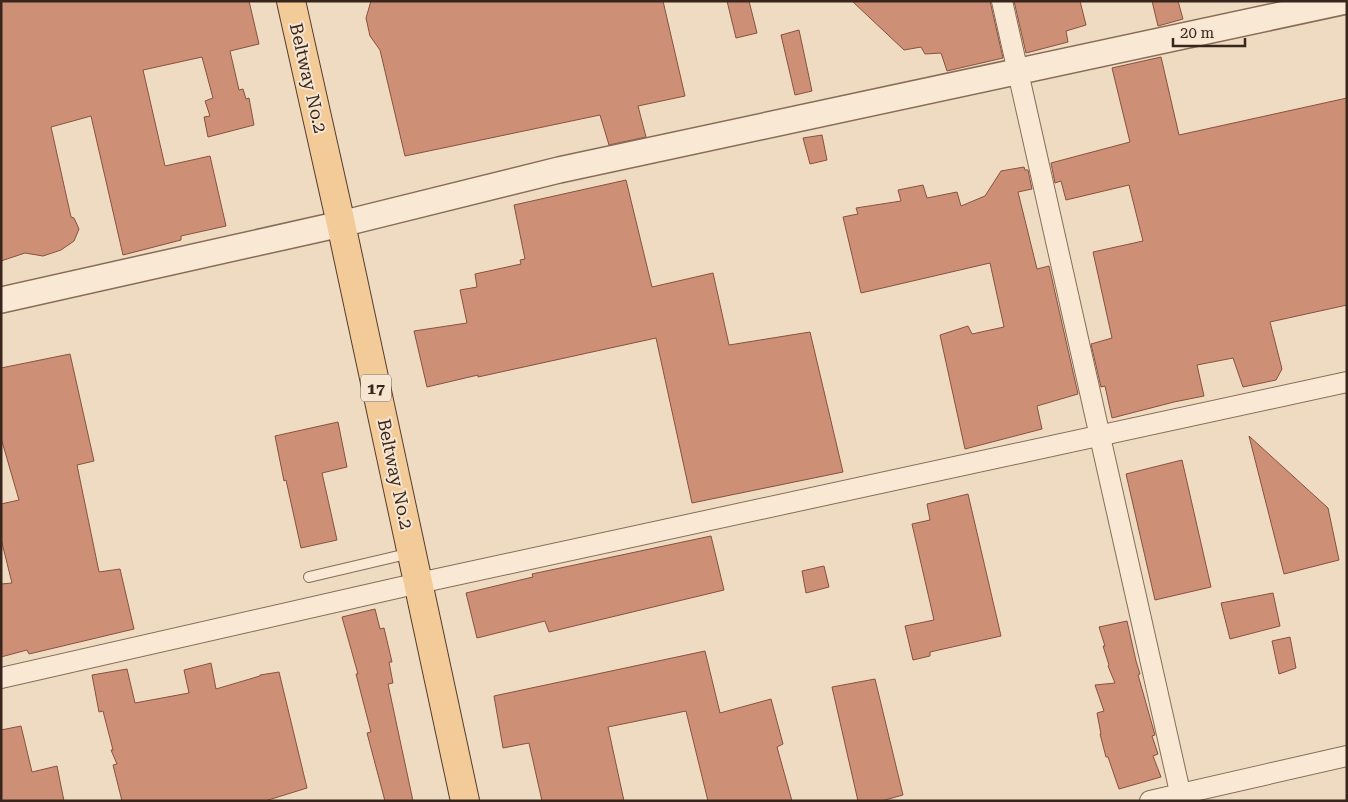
<svg xmlns="http://www.w3.org/2000/svg" width="1348" height="802" font-family="'Roboto Serif',serif">
	<rect width="100%" height="100%" fill="#eedbc1"/>
	<path fill="#cd8f76" stroke="#88523e" d="M 1,1 L 249,1 L 259,44 L 230,51 L 239,90 L 243,89 L 246,99 L 249,98 L 254,125 L 208,137 L 204,117 L 210,116 L 205,101 L 213,98 L 202,57 L 143,70 L 165,166 L 210,156 L 226,226 L 181,236 L 181,240 L 123,255 L 91,116 L 51,127 L 71,217 L 74,218 L 79,229 L 74,241 L 61,250 L 43,256 L 25,253 L 1,261 Z
		M 371,1 L 663,1 L 685,96 L 638,106 L 646,137 L 609,145 L 600,115 L 405,156 L 380,50 L 370,36 L 366,18 Z
		M 727,1 L 749,1 L 757,33 L 736,38 Z
		M 852,1 L 990,1 L 1003,58 L 947,71 L 941,53 L 925,54 L 921,47 L 904,50 Z
		M 1014,1 L 1080,1 L 1086,25 L 1066,31 L 1068,42 L 1026,53 Z
		M 1152,1 L 1178,1 L 1183,19 L 1158,26 Z
		M 799,30 L 812,91 L 795,95 L 781,35 Z
		M 1161,57 L 1179,135 L 1347,98 L 1347,305 L 1270,322 L 1282,369 L 1276,380 L 1243,387 L 1233,358 L 1197,365 L 1204,396 L 1174,402 L 1112,418 L 1105,386 L 1101,387 L 1091,344 L 1112,338 L 1093,252 L 1143,241 L 1129,185 L 1066,200 L 1061,181 L 1055,183 L 1051,163 L 1130,142 L 1112,68 Z
		M 822,135 L 827,160 L 810,164 L 803,138 Z
		M 1024,167 L 1025,170 L 1028,170 L 1032,189 L 1018,192 L 1037,269 L 1049,266 L 1078,394 L 1037,406 L 1042,429 L 965,449 L 940,335 L 968,326 L 972,334 L 1004,327 L 990,263 L 861,293 L 843,217 L 858,214 L 856,208 L 901,201 L 898,190 L 923,185 L 927,198 L 957,192 L 961,206 L 985,196 L 1001,171 Z
		M 626,180 L 652,287 L 713,273 L 729,345 L 810,332 L 843,472 L 692,503 L 656,338 L 478,377 L 478,375 L 427,387 L 414,331 L 467,323 L 460,290 L 477,287 L 475,274 L 521,264 L 520,260 L 525,259 L 514,205 Z
		M 70,354 L 94,461 L 77,465 L 99,572 L 120,569 L 134,629 L 29,654 L 27,650 L 1,657 L 1,584 L 12,583 L 1,539 L 1,504 L 19,500 L 1,438 L 1,368 Z
		M 338,422 L 347,467 L 322,473 L 337,540 L 301,548 L 286,480 L 284,481 L 275,436 Z
		M 1249,436 L 1328,508 L 1339,560 L 1284,574 Z
		M 1182,460 L 1211,587 L 1155,600 L 1126,474 Z
		M 968,494 L 1001,636 L 930,652 L 930,656 L 913,660 L 905,626 L 934,620 L 912,524 L 930,520 L 927,504 Z
		M 711,536 L 724,590 L 549,632 L 545,621 L 477,638 L 466,593 L 533,577 L 532,574 Z
		M 824,566 L 829,587 L 806,593 L 802,571 Z
		M 1273,593 L 1280,626 L 1230,639 L 1221,603 Z
		M 375,609 L 380,629 L 384,628 L 392,662 L 389,662 L 393,683 L 388,684 L 413,801 L 385,801 L 367,733 L 371,732 L 356,674 L 358,674 L 342,617 Z
		M 1127,621 L 1136,661 L 1140,674 L 1138,675 L 1155,735 L 1152,736 L 1158,754 L 1153,756 L 1161,777 L 1119,789 L 1108,757 L 1106,757 L 1100,734 L 1101,734 L 1097,713 L 1104,711 L 1095,685 L 1115,683 L 1108,666 L 1109,665 L 1103,646 L 1105,646 L 1099,627 Z
		M 1290,637 L 1296,668 L 1279,674 L 1272,641 Z
		M 705,651 L 720,713 L 771,699 L 783,744 L 777,747 L 792,801 L 708,801 L 686,711 L 608,727 L 624,801 L 542,801 L 529,743 L 503,748 L 494,696 Z
		M 211,663 L 216,689 L 260,676 L 260,675 L 279,672 L 307,788 L 265,801 L 122,801 L 113,765 L 117,764 L 111,750 L 113,750 L 103,711 L 99,712 L 92,675 L 127,669 L 135,703 L 189,693 L 184,670 Z
		M 875,679 L 903,795 L 881,801 L 858,801 L 832,687 Z
		M 21,726 L 32,772 L 57,766 L 64,801 L 1,801 L 1,730 Z"/>
	<g fill="none" stroke-linecap="round" stroke-linejoin="round">
		<g stroke="#886c58" stroke-width="12">
			<path id="service" d="M 309,577 L 411,553"/>
		</g>
		<g stroke="#886c58" stroke-width="22">
			<path id="minor" d="M 1002,1 L 1182,801
				M 1,678 L 419,583 L 1347,382
				M 1150,801 L 1347,756"/>
		</g>
		<g stroke="#886c58" stroke-width="28">
			<path id="tertiary" d="M 1,300 L 341,224 L 559,170 L 1346,1"/>
		</g>
		<g stroke="#563b2d" stroke-width="30">
			<path id="primary" d="M 291,1 L 341,224 L 465,801"/>
		</g>
		<use href="#service" stroke="#f9e9d4" stroke-width="10"/>
		<use href="#minor" stroke="#f9e9d4" stroke-width="20"/>
		<use href="#tertiary" stroke="#f9e9d4" stroke-width="25"/>
		<use href="#primary" stroke="#f3cb98" stroke-width="28"/>
	</g>
	<g text-anchor="middle" stroke-width="4" stroke-linejoin="round" paint-order="stroke">
		<rect fill="#f6e6d1" stroke="#716053" stroke-width="1" x="361" y="374.5" width="30" height="27" rx="4"/>
		<g font-size="16" font-weight="bold" fill="#38261d">
			<text x="376" y="394">17</text>
		</g>
		<g font-size="18" fill="#38261d" stroke="#f6e6d1">
			<text transform="translate(308 78) rotate(77)" y="6">Beltway No.2</text>
			<text transform="translate(395 474) rotate(78)" y="6">Beltway No.2</text>
		</g>
	</g>
	<rect width="1348" height="802" fill="none" stroke="#38261d" stroke-width="5"/>
	<path d="M1173 38v8h72v-8" fill="none" stroke="#38261d" stroke-width="2.5"/>
	<text x="1180" y="38" font-size="15" fill="#38261d" stroke="#f6e6d1" stroke-width="4" paint-order="stroke">20 m</text>
</svg>
